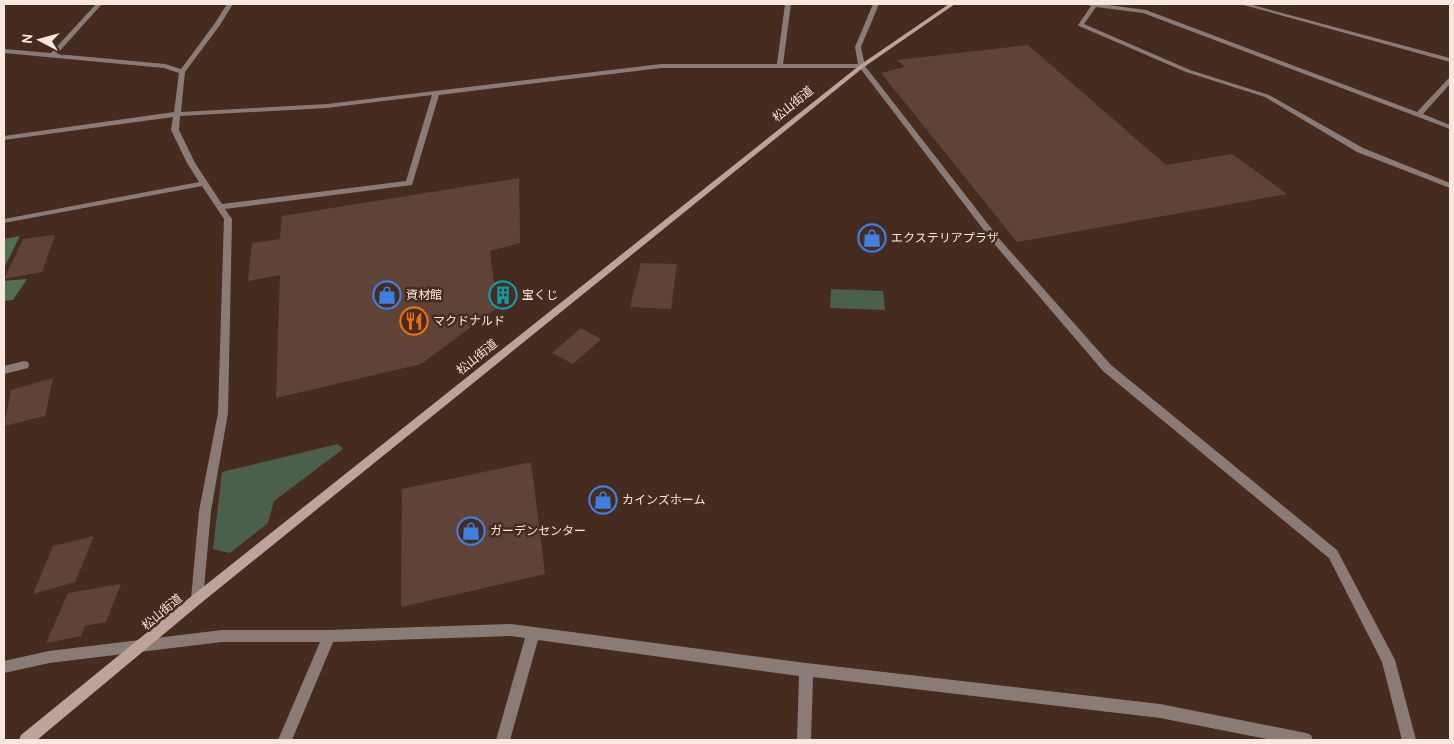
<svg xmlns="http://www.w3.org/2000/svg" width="1454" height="744" font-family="Overpass,'Noto Sans JP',sans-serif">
	<rect width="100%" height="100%" fill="#462c1f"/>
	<path fill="#4b5f4d" d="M 831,289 L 883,291 L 885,310 L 830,308 Z
		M 338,444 L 343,449 L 274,501 L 268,523 L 230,553 L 213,549 L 222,472 Z"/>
	<path fill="#4f7053" d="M 20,236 L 4,268 L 4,239 Z
		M 27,279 L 13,300 L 4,301 L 4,281 Z"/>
	<path fill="#5f4337" d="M 1028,45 L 1166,165 L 1232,154 L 1287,194 L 1017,242 L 881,73 L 905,67 L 897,60 Z
		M 519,178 L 520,243 L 490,251 L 497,308 L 421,364 L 276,398 L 280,275 L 248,281 L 252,243 L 280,239 L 282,216 Z
		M 55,235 L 42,272 L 4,279 L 23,239 Z
		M 641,263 L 677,264 L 671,309 L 630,307 Z
		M 581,328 L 601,339 L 573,364 L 552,353 Z
		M 53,378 L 45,416 L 4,426 L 11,390 Z
		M 531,462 L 545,574 L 401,607 L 402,489 Z
		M 94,536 L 75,582 L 33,594 L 53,546 Z
		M 121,584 L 106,622 L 85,626 L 81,636 L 46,643 L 68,593 Z"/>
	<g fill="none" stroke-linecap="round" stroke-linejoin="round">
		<path fill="#8a7b77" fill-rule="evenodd" d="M 96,4 L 102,4 L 57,54 L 165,64 L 181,69 L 215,23 L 227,4 L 233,4 L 220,25 L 185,72 L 181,112 L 327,104 L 661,64 L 777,64 L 785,4 L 791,4 L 783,64 L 858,64 L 855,47 L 873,4 L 879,4 L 861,47 L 865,66 L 1002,242 L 1111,365 L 1337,550 L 1395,660 L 1416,740 L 1402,740 L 1382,662 L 1329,558 L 1103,371 L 996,246 L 860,68 L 661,68 L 439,95 L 412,185 L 225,209 L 232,219 L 228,413 L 211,511 L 203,599 L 201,603 L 197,605 L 193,603 L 191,599 L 199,511 L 218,413 L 224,219 L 202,186 L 4,223 L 4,219 L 199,182 L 187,163 L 171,130 L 173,117 L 4,140 L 4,136 L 174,112 L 179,73 L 164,68 L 4,53 L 4,49 L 51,53 ZM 432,95 L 406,181 L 222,204 L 195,163 L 179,130 L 180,116 L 327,108 Z
			M 1086,4 L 1101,4 L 1146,10 L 1417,112 L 1448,79 L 1450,78 L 1450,84 L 1423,114 L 1450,125 L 1450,129 L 1143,13 L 1096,7 L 1084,24 L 1190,70 L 1269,95 L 1363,148 L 1450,183 L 1450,188 L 1357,152 L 1265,97 L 1186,72 L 1079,26 L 1078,25 L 1091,6 Z
			M 1240,4 L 1249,4 L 1450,58 L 1450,62 Z
			M 24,361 L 28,362 L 29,365 L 28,368 L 4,374 L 4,366 Z
			M 511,624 L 806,663 L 1160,704 L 1306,733 L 1311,735 L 1313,740 L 1272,740 L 1160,718 L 813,677 L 811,740 L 797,740 L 799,676 L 538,640 L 510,740 L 496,740 L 525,638 L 511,636 L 333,642 L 292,740 L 278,740 L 320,642 L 222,642 L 49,663 L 4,673 L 4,661 L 49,651 L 222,630 L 329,630 Z"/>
		<path fill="#bca49c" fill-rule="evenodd" d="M 949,4 L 955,4 L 864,67 L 201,603 L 37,740 L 19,740 L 21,735 L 193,595 L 860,65 Z"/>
	</g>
	<defs>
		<g id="shop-ring" transform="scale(1.4375)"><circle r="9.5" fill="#462c1f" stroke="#3f7fe0" stroke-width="1.5"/><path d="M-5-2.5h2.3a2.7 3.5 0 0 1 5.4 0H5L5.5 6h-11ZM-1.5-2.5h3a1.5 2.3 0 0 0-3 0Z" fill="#3f7fe0"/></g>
		<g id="building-ring" transform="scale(1.4375)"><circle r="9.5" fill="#462c1f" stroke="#0f9aa8" stroke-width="1.5"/><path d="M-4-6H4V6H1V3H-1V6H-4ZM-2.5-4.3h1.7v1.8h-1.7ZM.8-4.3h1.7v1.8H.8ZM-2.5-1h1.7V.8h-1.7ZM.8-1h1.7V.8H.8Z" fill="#0f9aa8"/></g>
		<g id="restaurant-ring" transform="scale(1.4375)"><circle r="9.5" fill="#462c1f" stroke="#e8710a" stroke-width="1.5"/><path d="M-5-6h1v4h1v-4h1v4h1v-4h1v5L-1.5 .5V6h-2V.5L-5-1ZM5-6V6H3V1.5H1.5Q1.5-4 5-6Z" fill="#e8710a"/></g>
	</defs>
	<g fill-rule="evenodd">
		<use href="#shop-ring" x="872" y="238"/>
		<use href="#shop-ring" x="387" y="295"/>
		<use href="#building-ring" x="503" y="295"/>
		<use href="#restaurant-ring" x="414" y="321"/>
		<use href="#shop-ring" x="603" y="500"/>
		<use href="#shop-ring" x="471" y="531"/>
	</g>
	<g text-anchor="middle" stroke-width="5" stroke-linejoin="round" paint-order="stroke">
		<g font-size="12" fill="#f9e7df" stroke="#462c1f">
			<text transform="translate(793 104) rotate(-39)" y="4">松山街道</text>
			<text transform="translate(477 357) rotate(-39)" y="4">松山街道</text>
			<text transform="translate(162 612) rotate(-40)" y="4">松山街道</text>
		</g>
		<g font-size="12" fill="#f9e7df" stroke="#462c1f" text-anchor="start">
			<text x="891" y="242">エクステリアプラザ</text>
			<text x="406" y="299">資材館</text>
			<text x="522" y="299">宝くじ</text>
			<text x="433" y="325">マクドナルド</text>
			<text x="622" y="504">カインズホーム</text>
			<text x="490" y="535">ガーデンセンター</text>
		</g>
	</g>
	<rect width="1454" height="744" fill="none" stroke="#f9e7df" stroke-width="10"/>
	<g transform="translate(40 40) rotate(276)" stroke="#462c1f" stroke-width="4" paint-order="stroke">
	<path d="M0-4L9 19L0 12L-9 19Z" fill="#f9e7df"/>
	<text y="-8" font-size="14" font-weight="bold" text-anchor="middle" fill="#f9e7df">N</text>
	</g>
</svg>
